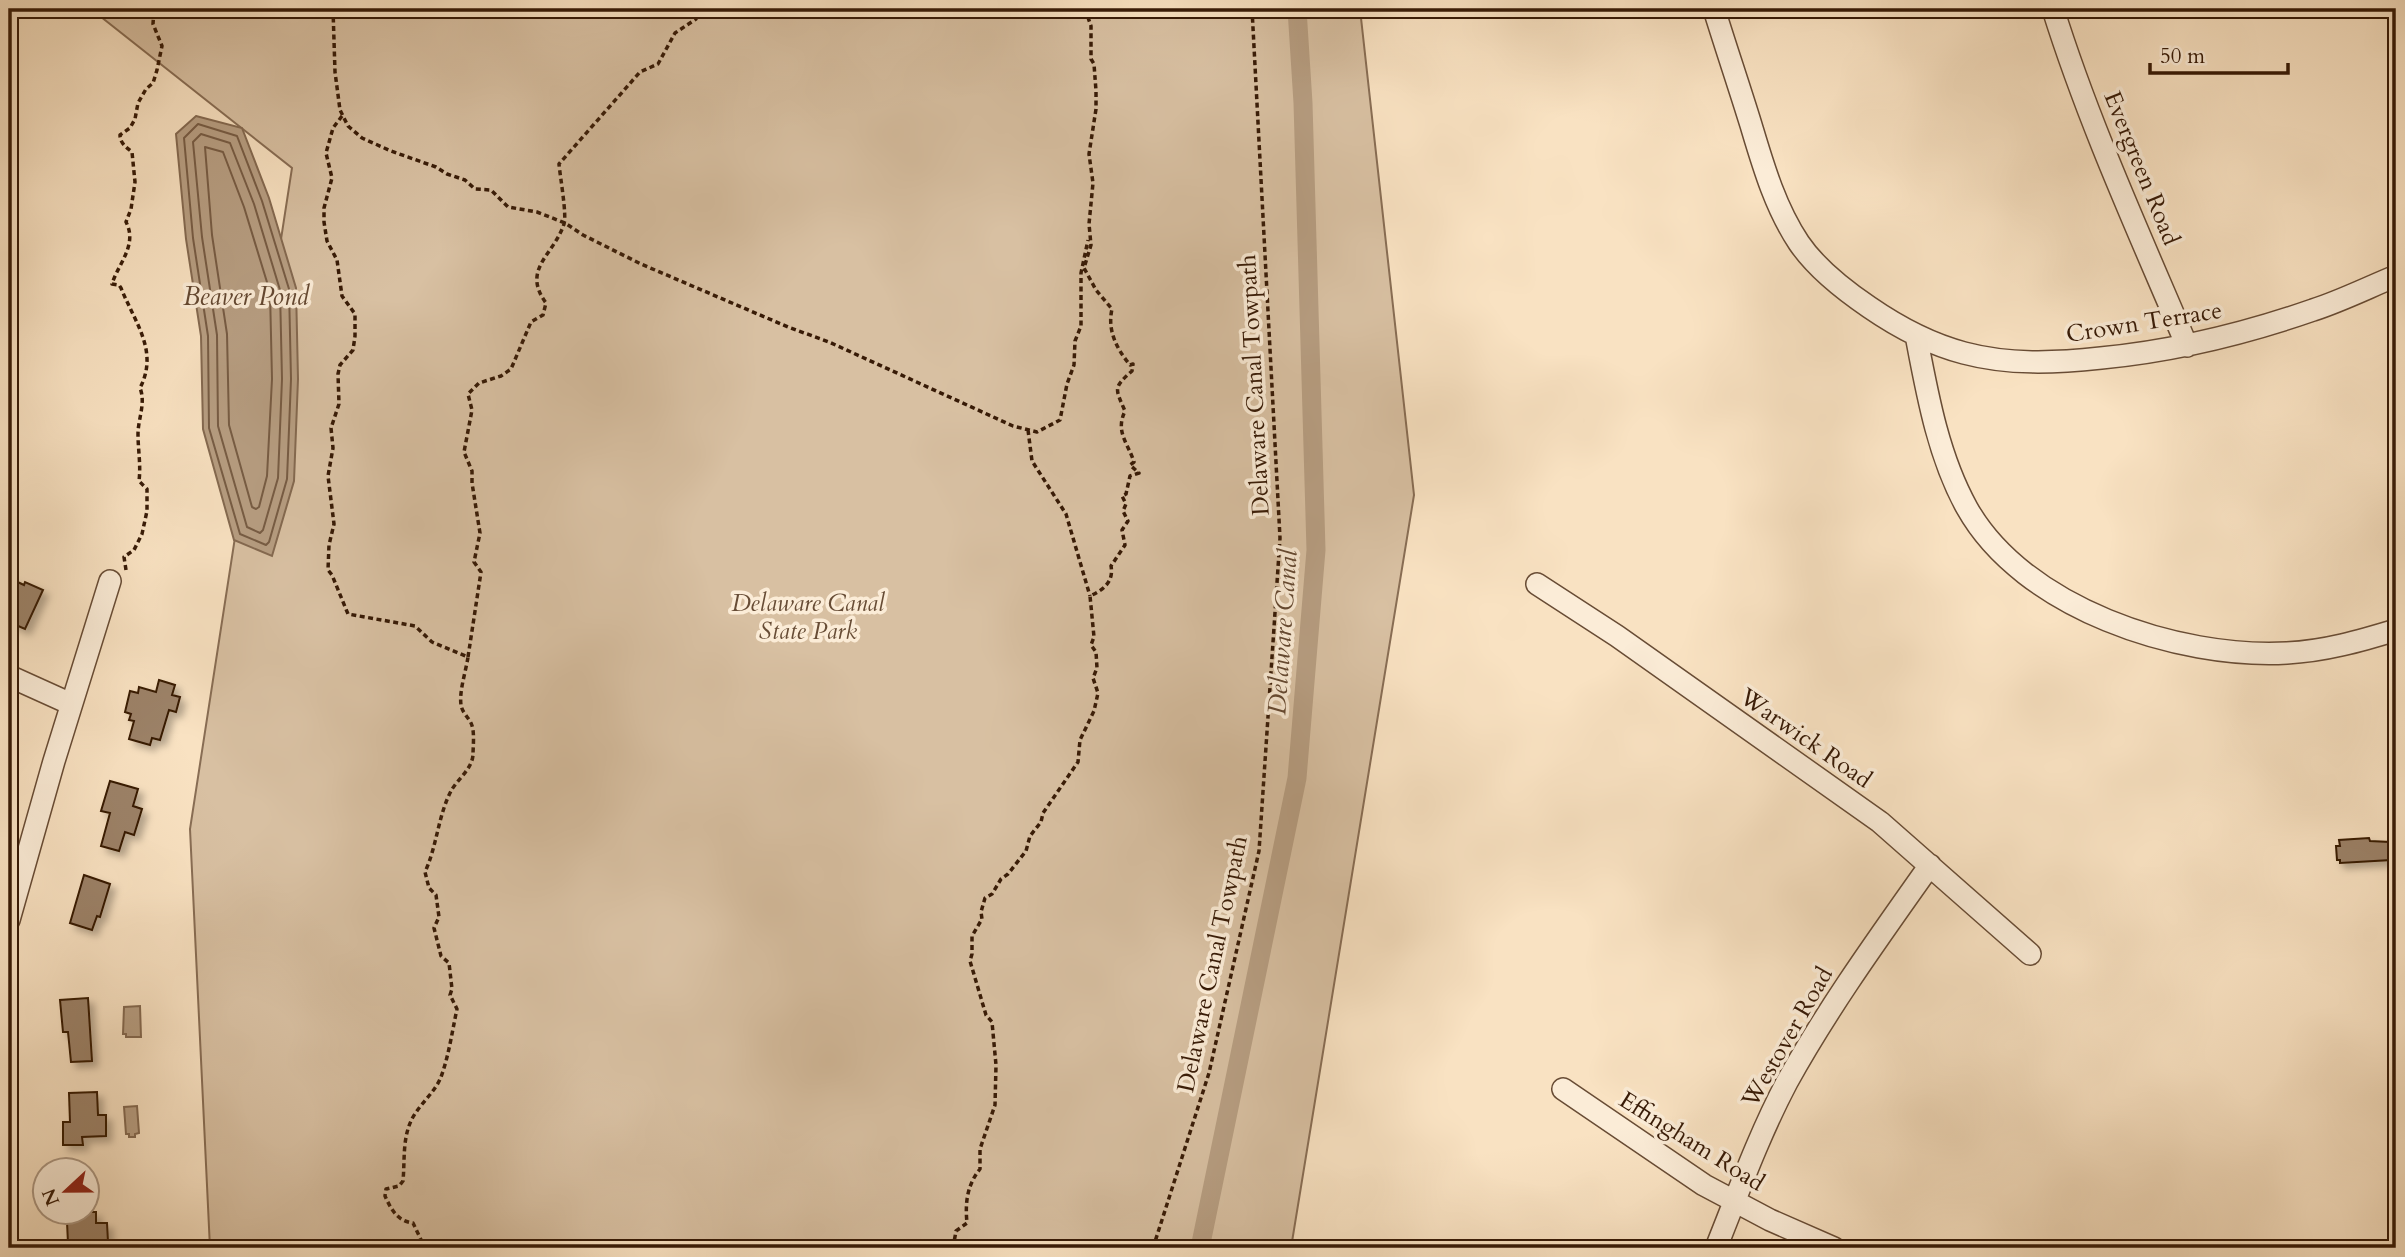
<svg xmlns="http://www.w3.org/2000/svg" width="2405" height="1257" font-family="Cardo,serif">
	<defs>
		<filter id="shadow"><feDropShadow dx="5.5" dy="5.5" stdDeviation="3.5" flood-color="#0004"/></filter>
	</defs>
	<rect width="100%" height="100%" fill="#f9e2c2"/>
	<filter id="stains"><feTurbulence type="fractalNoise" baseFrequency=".00286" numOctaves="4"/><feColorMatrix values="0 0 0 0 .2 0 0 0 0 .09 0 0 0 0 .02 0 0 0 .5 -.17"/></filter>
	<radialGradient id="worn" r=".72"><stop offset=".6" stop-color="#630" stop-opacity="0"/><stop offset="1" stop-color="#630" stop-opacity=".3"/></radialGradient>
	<path fill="#d8c0a2" stroke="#886d54" stroke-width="2" d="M 91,9 L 1360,9 L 1414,495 L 1291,1248 L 210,1248 L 190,829 L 292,168 Z"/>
	<path fill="#b79e82" stroke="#846950" stroke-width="2" d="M 196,116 L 242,128 L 269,198 L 296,288 L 298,379 L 294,481 L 272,556 L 234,540 L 203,429 L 201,336 L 186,239 L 176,134 Z
		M 140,1006 L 141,1037 L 126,1037 L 126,1034 L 123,1034 L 124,1007 Z
		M 137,1106 L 139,1133 L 135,1134 L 135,1137 L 129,1137 L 129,1134 L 126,1134 L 124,1107 Z"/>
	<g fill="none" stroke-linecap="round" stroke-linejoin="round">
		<path stroke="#775c44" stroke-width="2" d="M 198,124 L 237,136 L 262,201 L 289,289 L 291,379 L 287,479 L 269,542 L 266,545 L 240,534 L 209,428 L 208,336 L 193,238 L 184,138 Z
			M 201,134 L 230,143 L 254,204 L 280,290 L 282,379 L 278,478 L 263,530 L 260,533 L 247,527 L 218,426 L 217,335 L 202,237 L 193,142 Z
			M 205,147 L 223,152 L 244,207 L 270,292 L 272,379 L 267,476 L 259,507 L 256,509 L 252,507 L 229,425 L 227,334 L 212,235 Z"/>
		<path stroke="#b79e82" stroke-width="19" d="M 1200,1248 L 1297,778 L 1316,550 L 1303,103 L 1297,9"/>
	</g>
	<path fill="#9c8268" stroke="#371a06" stroke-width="2" filter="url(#shadow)" d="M 9,578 L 24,585 L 25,582 L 43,590 L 25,629 L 9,622 Z
		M 159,680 L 175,685 L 172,695 L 180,697 L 176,712 L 169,710 L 160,740 L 152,738 L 150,745 L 129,739 L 134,721 L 129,720 L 131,714 L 125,712 L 130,691 L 138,693 L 139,687 L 156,692 Z
		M 110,781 L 138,789 L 133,806 L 142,809 L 134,835 L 125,832 L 119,851 L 101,846 L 110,813 L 101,811 Z
		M 2369,838 L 2370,841 L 2390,842 L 2391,860 L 2340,863 L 2340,860 L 2337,860 L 2336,846 L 2340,846 L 2339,840 Z
		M 84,875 L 110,884 L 100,917 L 97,916 L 92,930 L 70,923 Z
		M 88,998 L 92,1061 L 71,1062 L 68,1032 L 63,1032 L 60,1000 Z
		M 97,1092 L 98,1115 L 106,1115 L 106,1136 L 82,1137 L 83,1145 L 63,1145 L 63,1122 L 70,1122 L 69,1093 Z
		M 71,1212 L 96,1212 L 96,1223 L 107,1223 L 108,1242 L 68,1243 L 67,1222 L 71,1221 Z"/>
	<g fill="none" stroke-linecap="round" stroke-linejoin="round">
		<g stroke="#684c35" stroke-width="24">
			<path id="street" d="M 1714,9 C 1726,48 1739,86 1751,125 C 1763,165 1775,207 1799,243 C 1816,268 1844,290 1869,307 C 1898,327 1930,344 1964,353 C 2009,365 2055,363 2101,358 C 2174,351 2244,334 2313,310 C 2341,301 2369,287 2396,276
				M 2053,9 C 2089,124 2140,235 2187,346
				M 1916,335 C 1927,393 1938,456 1967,508 C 2023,608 2178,659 2287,653 C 2325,651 2360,641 2396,630
				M 1537,584 L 1617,636 L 1880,822 L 2030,954
				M 9,676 L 71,704
				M 9,920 L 54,761 L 110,581
				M 1563,1089 L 1704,1185 L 1770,1220 L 1834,1248
				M 1716,1248 C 1738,1193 1759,1135 1787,1082 C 1829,1006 1880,936 1930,865"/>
		</g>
		<path stroke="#371a06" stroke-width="3.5" stroke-dasharray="5 3.5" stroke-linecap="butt" d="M 333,9 L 335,72 L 340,110 L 348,126 L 362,138 L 391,151 L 436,167 L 447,174 L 465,180 L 475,189 L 491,190 L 508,207 L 537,212 L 565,223 L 583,235 L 641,264 L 788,327 L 829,342 L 1013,426 L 1037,432 L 1060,420 L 1067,384 L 1074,365 L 1075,341 L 1081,326 L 1081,273 L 1088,240
			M 342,116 L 333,128 L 326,153 L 332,178 L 324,208 L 324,222 L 327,241 L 337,260 L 342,296 L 355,314 L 355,336 L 353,350 L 340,365 L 338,374 L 339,404 L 331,428 L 333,448 L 328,476 L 334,524 L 329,545 L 328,570 L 332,575 L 348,614 L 415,626 L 432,642 L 468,657 C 466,671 459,691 461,705 C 462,712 468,717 471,723 C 475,731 473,746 473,755 C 472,769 457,780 451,791 C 438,816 437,846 425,872 L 429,888 L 436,895 L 439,917 L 434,928 L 441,956 L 449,963 L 452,989 L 450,995 L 457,1009 C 452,1032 449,1055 441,1077 C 435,1092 421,1103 413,1117 C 402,1137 405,1159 403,1181 L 399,1186 L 386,1189 L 385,1196 C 391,1209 397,1221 413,1223 L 425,1248
			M 1028,430 L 1032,461 L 1066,514 L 1090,596
			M 126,570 L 124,557 L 134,550 L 142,534 L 147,511 L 147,489 L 139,481 C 141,465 138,450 138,434 C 138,419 146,403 140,388 C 159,351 135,323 121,288 L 119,285 L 112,284 C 118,264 138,245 126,222 L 131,209 L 135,182 L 132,152 C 126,147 120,143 120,135 L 130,128 L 135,119 L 138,103 L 146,89 L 153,83 L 157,70 L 162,46 L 153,24 L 154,9
			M 468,657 L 481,572 L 474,562 L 480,533 L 472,483 L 472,471 L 464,452 L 472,410 L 468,394 L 479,383 L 501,376 L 511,369 L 531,322 L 543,315 L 546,303 C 521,269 554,255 564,224 C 567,215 560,176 559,164 L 640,72 L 658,64 L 675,33 L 696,19 L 698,9
			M 953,1248 L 956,1231 L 967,1223 C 965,1203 967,1185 980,1169 L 980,1149 L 995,1105 L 996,1065 L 992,1022 L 986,1015 L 970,961 L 972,954 L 972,936 L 982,919 L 981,912 L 985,898 L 992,894 L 1001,879 L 1008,874 L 1026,851 L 1030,836 L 1041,822 L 1043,813 L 1078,762 L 1080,740 L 1094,711 L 1098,693 L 1093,678 L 1097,668 L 1096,652 L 1091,645 L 1094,637 L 1090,596 C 1103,590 1114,582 1111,566 L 1125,545 L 1122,530 L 1128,521 L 1123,511 L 1126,504 L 1122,496 L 1126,494 L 1130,476 L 1139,473 L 1130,465 L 1134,462 C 1128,443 1115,432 1125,411 C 1115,388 1113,388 1132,371 L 1133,364 L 1130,365 C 1117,349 1107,331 1112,309 L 1096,290 L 1084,268 L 1091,245 L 1089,224 L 1093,183 L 1089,154 L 1096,109 L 1096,91 L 1094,64 L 1091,59 L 1091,26 L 1085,9
			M 1153,1248 L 1209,1073 L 1259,851 L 1280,538 L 1252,9"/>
		<use href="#street" stroke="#fbecd7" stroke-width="21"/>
	</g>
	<g text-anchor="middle" stroke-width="7" stroke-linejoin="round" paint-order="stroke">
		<g font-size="24" fill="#371a06" stroke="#fbecd7">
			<text transform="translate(2142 168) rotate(68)" y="8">Evergreen Road</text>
			<text transform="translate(2144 322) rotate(-9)" y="8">Crown Terrace</text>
			<text transform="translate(1254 385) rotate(-93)" y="8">Delaware Canal Towpath</text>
			<text transform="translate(1806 738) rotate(35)" y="8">Warwick Road</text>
			<text transform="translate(1212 964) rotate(-78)" y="8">Delaware Canal Towpath</text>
			<text transform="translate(1787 1037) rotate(-60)" y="8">Westover Road</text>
			<text transform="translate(1692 1141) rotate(32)" y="8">Effingham Road</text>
		</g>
		<g font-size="24" font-style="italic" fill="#674c35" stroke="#fbecd7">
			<text x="808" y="611">Delaware Canal<tspan x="808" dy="28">State Park</tspan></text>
		</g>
		<g font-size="26" font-style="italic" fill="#644831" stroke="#fbecd7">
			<text x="246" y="305">Beaver Pond</text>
			<text transform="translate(1282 632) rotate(-86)" y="9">Delaware Canal</text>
		</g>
	</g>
	<rect width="2405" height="1257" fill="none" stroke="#f9e2c2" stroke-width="35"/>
	<rect x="10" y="10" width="2384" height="1236" fill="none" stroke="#371a06" stroke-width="3.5"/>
	<rect x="18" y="18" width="2370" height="1222" fill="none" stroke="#371a06" stroke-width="2"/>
	<g transform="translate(66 1191) rotate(248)"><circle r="33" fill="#fbecd7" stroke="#ad9883" stroke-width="2"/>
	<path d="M0-5L12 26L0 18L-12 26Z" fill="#8f2418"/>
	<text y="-10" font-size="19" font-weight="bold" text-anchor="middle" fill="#371a06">N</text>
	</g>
	<path d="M2150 63v10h138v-10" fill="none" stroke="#371a06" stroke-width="3.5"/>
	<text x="2160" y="63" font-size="21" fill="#371a06" stroke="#fbecd7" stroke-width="5" paint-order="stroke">50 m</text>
	<rect width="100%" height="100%" filter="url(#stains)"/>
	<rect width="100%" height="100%" fill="url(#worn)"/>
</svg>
